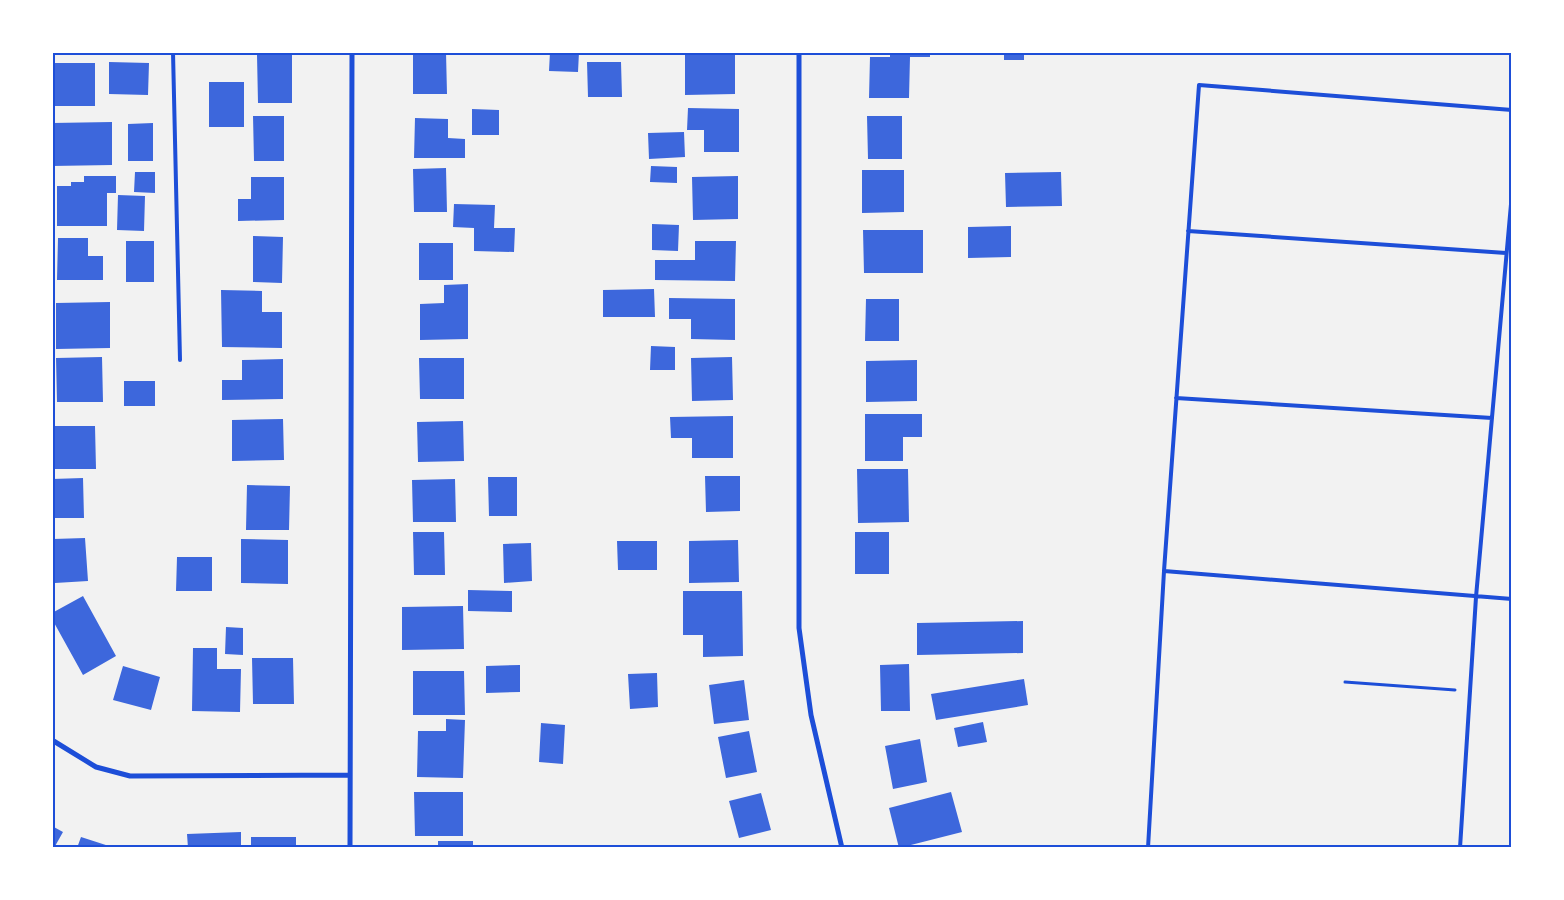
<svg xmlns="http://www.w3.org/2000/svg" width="1564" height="900" font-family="'Source Serif 4',serif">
	<rect width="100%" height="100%" fill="#f2f2f2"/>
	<path fill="#3d67dc" d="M 446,52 L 447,94 L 413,94 L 413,53 Z
		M 550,52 L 579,52 L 578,72 L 549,71 Z
		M 890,52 L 930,52 L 930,57 L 910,57 L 909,98 L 869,98 L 870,57 L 890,57 Z
		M 1004,52 L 1024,52 L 1024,60 L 1004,60 Z
		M 292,54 L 292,103 L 258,103 L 257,55 Z
		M 685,54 L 735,54 L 735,94 L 685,95 Z
		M 109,62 L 149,63 L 148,95 L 109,94 Z
		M 587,62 L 621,62 L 622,97 L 588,97 Z
		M 52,63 L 95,63 L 95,106 L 52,106 Z
		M 209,82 L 244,82 L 244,127 L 209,127 Z
		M 688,108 L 739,109 L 739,152 L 704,152 L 704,130 L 687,130 Z
		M 472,109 L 499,110 L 499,135 L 472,135 Z
		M 253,116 L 284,116 L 284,161 L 254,161 Z
		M 867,116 L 902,116 L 902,159 L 868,159 Z
		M 415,118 L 448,119 L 448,138 L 465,139 L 465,158 L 414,158 Z
		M 112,122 L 112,165 L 52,166 L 52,123 Z
		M 153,123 L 153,161 L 128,161 L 128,124 Z
		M 684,132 L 685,157 L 649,159 L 648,133 Z
		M 651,166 L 677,167 L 677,183 L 650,182 Z
		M 446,168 L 447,212 L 414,212 L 413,169 Z
		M 862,170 L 904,170 L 904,212 L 862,213 Z
		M 135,172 L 155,172 L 155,193 L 134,192 Z
		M 1061,172 L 1062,206 L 1006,207 L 1005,173 Z
		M 84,176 L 116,176 L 116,193 L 107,193 L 107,226 L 57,226 L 57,186 L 71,186 L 71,182 L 84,182 Z
		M 738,176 L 738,219 L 693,220 L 692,177 Z
		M 251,177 L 284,177 L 284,220 L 238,221 L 238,199 L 251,199 Z
		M 118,195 L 145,196 L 144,231 L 117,230 Z
		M 454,204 L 495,205 L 494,228 L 515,228 L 514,252 L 474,251 L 474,228 L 453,227 Z
		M 652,224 L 679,225 L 678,251 L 652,250 Z
		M 1011,226 L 1011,257 L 968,258 L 968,227 Z
		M 863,230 L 923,230 L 923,273 L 864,273 Z
		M 253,236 L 283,237 L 282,283 L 253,282 Z
		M 58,238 L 88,238 L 88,256 L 103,256 L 103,280 L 57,280 Z
		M 126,241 L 154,241 L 154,282 L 126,282 Z
		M 695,241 L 736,241 L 735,281 L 655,280 L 655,260 L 695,260 Z
		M 419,243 L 453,243 L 453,280 L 419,280 Z
		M 468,284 L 468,339 L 420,340 L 420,304 L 444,303 L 444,285 Z
		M 654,289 L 655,317 L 603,317 L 603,290 Z
		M 221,290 L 262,291 L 262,312 L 282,312 L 282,348 L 222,347 Z
		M 669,298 L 735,299 L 735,340 L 691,339 L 691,319 L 669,319 Z
		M 866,299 L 899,299 L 899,341 L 865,341 Z
		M 110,302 L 110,348 L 56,349 L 56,303 Z
		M 651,346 L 675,347 L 675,370 L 650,370 Z
		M 102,357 L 103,402 L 57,402 L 56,358 Z
		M 732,357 L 733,400 L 692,401 L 691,358 Z
		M 419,358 L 464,358 L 464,399 L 420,399 Z
		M 283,359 L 283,399 L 222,400 L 222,380 L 242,380 L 242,360 Z
		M 917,360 L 917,401 L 866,402 L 866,361 Z
		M 124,381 L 155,381 L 155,406 L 124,406 Z
		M 865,414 L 922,414 L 922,437 L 903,437 L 903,461 L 865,461 Z
		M 733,416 L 733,458 L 692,458 L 692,438 L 671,438 L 670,417 Z
		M 283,419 L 284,460 L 232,461 L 232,420 Z
		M 463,421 L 464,461 L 418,462 L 417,422 Z
		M 52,426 L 95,426 L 96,469 L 52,469 Z
		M 857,469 L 908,469 L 909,522 L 858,523 Z
		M 705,476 L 740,476 L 740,511 L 706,512 Z
		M 488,477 L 517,477 L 517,516 L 489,516 Z
		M 83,478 L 84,518 L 52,518 L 52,479 Z
		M 455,479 L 456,522 L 413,522 L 412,480 Z
		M 247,485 L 290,486 L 289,530 L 246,530 Z
		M 413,532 L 444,532 L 445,575 L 414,575 Z
		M 855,532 L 889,532 L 889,574 L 855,574 Z
		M 85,538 L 88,581 L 55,583 L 53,539 Z
		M 241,539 L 288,540 L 288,584 L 241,583 Z
		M 738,540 L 739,582 L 689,583 L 689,541 Z
		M 617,541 L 657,541 L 657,570 L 618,570 Z
		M 531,543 L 532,581 L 504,583 L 503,544 Z
		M 177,557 L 212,557 L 212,591 L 176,591 Z
		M 468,590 L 512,591 L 512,612 L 468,611 Z
		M 683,591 L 742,591 L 743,656 L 703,657 L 703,635 L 683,635 Z
		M 83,596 L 116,656 L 83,675 L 52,619 L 52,613 Z
		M 463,606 L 464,649 L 402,650 L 402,607 Z
		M 1023,621 L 1023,653 L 917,655 L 917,623 Z
		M 226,627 L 243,628 L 243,655 L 225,654 Z
		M 193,648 L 217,648 L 217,669 L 241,669 L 240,712 L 192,711 Z
		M 252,658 L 293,658 L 294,704 L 253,704 Z
		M 909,664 L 910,711 L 881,711 L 880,665 Z
		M 520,665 L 520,692 L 486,693 L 486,666 Z
		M 123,666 L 160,677 L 151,710 L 113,700 Z
		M 413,671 L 464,671 L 465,715 L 413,715 Z
		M 657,673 L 658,707 L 630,709 L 628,674 Z
		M 1024,679 L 1028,705 L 936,720 L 931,694 Z
		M 744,680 L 749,720 L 714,724 L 709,685 Z
		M 446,719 L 465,720 L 463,778 L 417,777 L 418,731 L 446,731 Z
		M 983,722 L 987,742 L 958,747 L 954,728 Z
		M 541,723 L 565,725 L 563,764 L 539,762 Z
		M 749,731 L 757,772 L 726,778 L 718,737 Z
		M 920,739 L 927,782 L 893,789 L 885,746 Z
		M 414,792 L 463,792 L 463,836 L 415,836 Z
		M 951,792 L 962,832 L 899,848 L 889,808 Z
		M 761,793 L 771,830 L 739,838 L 729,801 Z
		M 52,826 L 63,832 L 54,848 L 52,848 Z
		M 241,832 L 241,848 L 188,848 L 187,834 Z
		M 81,837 L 112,847 L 112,848 L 77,848 Z
		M 251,837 L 296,837 L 296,848 L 251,848 Z
		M 438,841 L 473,841 L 473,848 L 438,848 Z"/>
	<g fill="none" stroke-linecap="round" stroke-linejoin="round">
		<path stroke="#1d4ed8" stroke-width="3" d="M 1345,682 L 1455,690"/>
		<path stroke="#1d4ed8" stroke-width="4" d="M 173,52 L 180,360
			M 1188,231 L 1506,253
			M 1176,398 L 1492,418
			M 1164,571 L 1199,85 L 1512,110
			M 1148,848 L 1164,571 L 1512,599
			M 1460,848 L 1476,597 L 1512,193"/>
		<path stroke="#1d4ed8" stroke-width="5" d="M 799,52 L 799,628 L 811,715 L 842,848
			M 52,740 L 96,767 L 130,776 L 350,775
			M 350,848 L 352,52"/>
	</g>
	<rect width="1564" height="900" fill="none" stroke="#ffffff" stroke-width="108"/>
	<rect x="54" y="54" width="1456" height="792" fill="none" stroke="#1d4ed8" stroke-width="2"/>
</svg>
